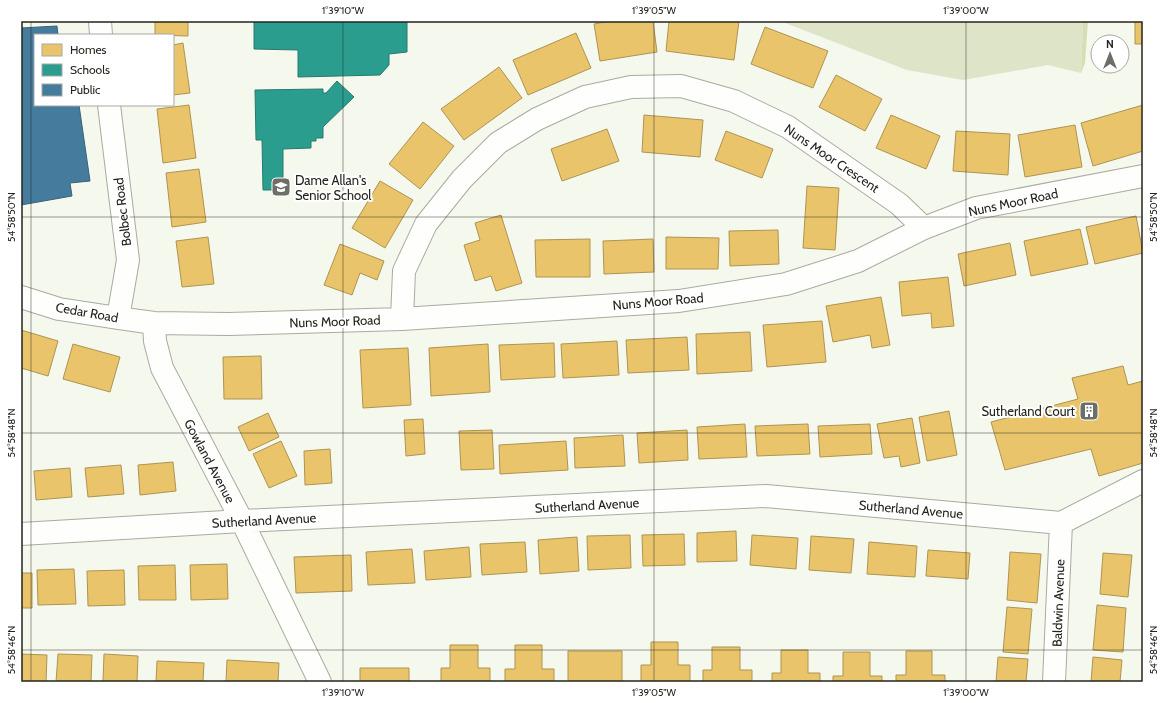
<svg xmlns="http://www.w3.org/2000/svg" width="1164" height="703" font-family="Cabin,sans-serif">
	<rect width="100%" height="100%" fill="#f5f8ec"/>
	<path fill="#dde4c8" d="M 780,21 L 1083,21 L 1081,73 L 1048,65 L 963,80 L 907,70 Z"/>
	<path fill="#d5deb5" d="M 1083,21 L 1088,21 L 1085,63 L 1081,73 Z"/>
	<path fill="#e9c46a" stroke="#ae9453" d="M 155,21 L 188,21 L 188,36 L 155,35 Z
		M 611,21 L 653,21 L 657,52 L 600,61 L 594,24 Z
		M 669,21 L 739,21 L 734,60 L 666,51 Z
		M 1135,21 L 1143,21 L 1143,44 L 1135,44 Z
		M 765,27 L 828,51 L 813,88 L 751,64 Z
		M 576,33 L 591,68 L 528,95 L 513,60 Z
		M 183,43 L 190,93 L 173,95 L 173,45 Z
		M 499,67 L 522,98 L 464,140 L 441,109 Z
		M 836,75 L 882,99 L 865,131 L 819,107 Z
		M 189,105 L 196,158 L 163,163 L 157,109 Z
		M 1143,105 L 1143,151 L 1093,166 L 1081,123 Z
		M 644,115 L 703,120 L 700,157 L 642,152 Z
		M 891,115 L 940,136 L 926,169 L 876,148 Z
		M 423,122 L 454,146 L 420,189 L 389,164 Z
		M 1075,125 L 1082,167 L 1025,177 L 1018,135 Z
		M 607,129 L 619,161 L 562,181 L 551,149 Z
		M 726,131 L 773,149 L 762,178 L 715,160 Z
		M 956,131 L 1010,134 L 1008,175 L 953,171 Z
		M 199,169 L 206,222 L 172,227 L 166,173 Z
		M 380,181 L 413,200 L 385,248 L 352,228 Z
		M 807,186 L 839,188 L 835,250 L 803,248 Z
		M 501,215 L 522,283 L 496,291 L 491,276 L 475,281 L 464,245 L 480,240 L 475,223 Z
		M 1136,216 L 1143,253 L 1095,264 L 1086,227 Z
		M 1080,229 L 1088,264 L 1031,276 L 1024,241 Z
		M 778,230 L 779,264 L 730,266 L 729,231 Z
		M 208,237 L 214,284 L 182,287 L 176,241 Z
		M 666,237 L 719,238 L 718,269 L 666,269 Z
		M 590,239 L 590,277 L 536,277 L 535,240 Z
		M 653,239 L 654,272 L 604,274 L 603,241 Z
		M 1010,243 L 1016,275 L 964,286 L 958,254 Z
		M 340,244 L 384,261 L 377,280 L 360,273 L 352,295 L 324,285 Z
		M 948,277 L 954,326 L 932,328 L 931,313 L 902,316 L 899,282 Z
		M 881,297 L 890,345 L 872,348 L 870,335 L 833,342 L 826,306 Z
		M 822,321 L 826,362 L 767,367 L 763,325 Z
		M 21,330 L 58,341 L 48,376 L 21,368 Z
		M 750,332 L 752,371 L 697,374 L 696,334 Z
		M 687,337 L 689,370 L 628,373 L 626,340 Z
		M 617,341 L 619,375 L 563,378 L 561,344 Z
		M 554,343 L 555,377 L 501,380 L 499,345 Z
		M 73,344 L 120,357 L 110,392 L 63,379 Z
		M 488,344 L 490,392 L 431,396 L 429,348 Z
		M 408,348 L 411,405 L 363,408 L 360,350 Z
		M 261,356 L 262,399 L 224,399 L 223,357 Z
		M 1123,366 L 1128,385 L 1143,381 L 1143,463 L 1099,476 L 1091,449 L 1005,470 L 991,422 L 1078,399 L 1072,378 Z
		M 949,411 L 957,455 L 927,461 L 919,417 Z
		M 268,413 L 279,437 L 249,451 L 238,427 Z
		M 912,418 L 920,463 L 901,467 L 899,456 L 884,458 L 877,424 Z
		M 423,419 L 425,454 L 406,456 L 404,420 Z
		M 745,424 L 747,457 L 699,459 L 697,427 Z
		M 808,424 L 810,454 L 757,456 L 755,426 Z
		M 870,424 L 872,454 L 820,457 L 818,426 Z
		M 492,430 L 494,469 L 461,470 L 459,431 Z
		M 687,430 L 688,460 L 639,463 L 637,433 Z
		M 623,435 L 625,466 L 575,468 L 574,438 Z
		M 281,441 L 297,476 L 269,488 L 253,454 Z
		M 566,441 L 568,470 L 500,474 L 499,445 Z
		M 330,449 L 332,483 L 305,485 L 304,451 Z
		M 173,462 L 176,491 L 140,495 L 138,465 Z
		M 121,465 L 124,494 L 88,497 L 85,468 Z
		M 70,468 L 72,497 L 36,500 L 34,471 Z
		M 736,531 L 737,561 L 697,562 L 697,533 Z
		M 684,534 L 685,565 L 643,566 L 642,535 Z
		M 630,535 L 631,568 L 588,570 L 587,536 Z
		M 752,535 L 798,538 L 796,569 L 750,565 Z
		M 811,536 L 854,539 L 851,573 L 809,570 Z
		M 577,537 L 579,571 L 540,574 L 538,540 Z
		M 525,542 L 527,572 L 482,575 L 480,544 Z
		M 869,542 L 917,546 L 915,577 L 867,574 Z
		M 469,547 L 471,577 L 426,580 L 424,551 Z
		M 412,549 L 415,583 L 368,585 L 366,552 Z
		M 928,550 L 970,553 L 968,579 L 926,576 Z
		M 1010,552 L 1041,554 L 1037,603 L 1007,600 Z
		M 1103,553 L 1132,555 L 1128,597 L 1100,594 Z
		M 351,555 L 352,591 L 296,593 L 294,557 Z
		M 227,564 L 228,599 L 191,600 L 190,565 Z
		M 175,565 L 176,600 L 139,600 L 138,566 Z
		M 74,569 L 76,604 L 38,605 L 37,570 Z
		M 124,570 L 125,605 L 88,606 L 87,571 Z
		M 21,573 L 32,573 L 32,608 L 21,608 Z
		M 1097,605 L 1126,608 L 1123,652 L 1093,650 Z
		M 1007,607 L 1032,609 L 1028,654 L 1003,652 Z
		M 651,642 L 678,642 L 678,665 L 690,665 L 690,682 L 641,682 L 641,665 L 651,665 Z
		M 450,645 L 478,645 L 478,668 L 490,668 L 490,682 L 441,682 L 441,668 L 450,668 Z
		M 515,645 L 542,645 L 542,669 L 554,669 L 554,682 L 505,682 L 505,669 L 515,669 Z
		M 712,647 L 740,647 L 740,670 L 752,670 L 752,682 L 703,682 L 703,670 L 712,670 Z
		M 781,650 L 808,650 L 808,673 L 820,673 L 820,682 L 772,682 L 772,673 L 781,673 Z
		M 568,651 L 622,651 L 622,682 L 568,682 Z
		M 906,651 L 932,651 L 932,675 L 945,675 L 945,682 L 896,682 L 896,675 L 906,675 Z
		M 843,652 L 870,652 L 870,676 L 882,676 L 882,682 L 833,682 L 833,676 L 843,676 Z
		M 21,654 L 47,655 L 46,682 L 21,682 Z
		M 58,654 L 92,655 L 91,682 L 56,682 Z
		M 104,654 L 138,656 L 137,682 L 103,682 Z
		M 998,657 L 1028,659 L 1026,682 L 996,682 Z
		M 1093,657 L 1122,660 L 1120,682 L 1091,682 Z
		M 227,660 L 279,663 L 278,682 L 226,682 Z
		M 157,661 L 204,663 L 203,682 L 156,682 Z
		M 360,668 L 409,668 L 409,682 L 360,682 Z"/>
	<path fill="#2a9d8f" stroke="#28796d" d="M 254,21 L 407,21 L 407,52 L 389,54 L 389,65 L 380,75 L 298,77 L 298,50 L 254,49 Z
		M 337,81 L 354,97 L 323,127 L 323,138 L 316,138 L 316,141 L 311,141 L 311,148 L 283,149 L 283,190 L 263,190 L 262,140 L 256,140 L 255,90 L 323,89 L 323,93 L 326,93 Z"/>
	<path fill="#457b9d" stroke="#3b6177" d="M 57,26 L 58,35 L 35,35 L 35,105 L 79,105 L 90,181 L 70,183 L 72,196 L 21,205 L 21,28 Z"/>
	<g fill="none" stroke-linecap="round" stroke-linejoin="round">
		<g stroke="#a9aba1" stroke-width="24">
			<path id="minor" d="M 100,21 L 101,35
				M 109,105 L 128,260 L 118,318
				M 21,297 L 59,309 L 118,318 L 154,323 L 228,324 L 402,319 L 679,301 L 786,284 L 858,261 L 924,228 L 976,208 L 1143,176
				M 402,319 L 404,271 L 426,224 L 462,179 L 498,143 L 537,119 L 585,97 L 631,87 L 681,86 L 734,101 L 788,127 L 899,204 L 924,228
				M 154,323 L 155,341 L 162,368 L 242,521 L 320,682
				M 21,534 L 242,521 L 766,496 L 1061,523 L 1143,481
				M 1054,682 L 1061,523"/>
		</g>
		<use href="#minor" stroke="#fefefc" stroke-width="22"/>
	</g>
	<path fill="none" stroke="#23251d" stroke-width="1" stroke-opacity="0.45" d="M 31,21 L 31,682M 343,21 L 343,682M 654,21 L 654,682M 966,21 L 966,682M 21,217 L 1143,217M 21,433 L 1143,433M 21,650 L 1143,650"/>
	<defs>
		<g id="school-square" transform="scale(1)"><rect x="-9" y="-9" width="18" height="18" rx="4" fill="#6c6f65" stroke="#fff"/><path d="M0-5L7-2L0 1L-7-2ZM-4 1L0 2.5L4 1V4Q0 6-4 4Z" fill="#fff"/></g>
		<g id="building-square" transform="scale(1)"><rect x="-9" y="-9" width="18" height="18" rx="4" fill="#6c6f65" stroke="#fff"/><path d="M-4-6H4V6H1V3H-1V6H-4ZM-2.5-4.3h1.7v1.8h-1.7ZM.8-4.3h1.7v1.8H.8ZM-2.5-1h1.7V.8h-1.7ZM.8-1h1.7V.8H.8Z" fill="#fff"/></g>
	</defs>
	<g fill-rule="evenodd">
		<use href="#school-square" x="281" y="187"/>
		<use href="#building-square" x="1089" y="411"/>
	</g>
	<g text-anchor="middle" stroke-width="4" stroke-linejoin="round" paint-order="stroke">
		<g font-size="13" fill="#23251d" stroke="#fff">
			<text transform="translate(832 158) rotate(34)" y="5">Nuns Moor Crescent</text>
			<text transform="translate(1013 202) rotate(-12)" y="5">Nuns Moor Road</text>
			<text transform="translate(122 212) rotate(-97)" y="5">Bolbec Road</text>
			<text transform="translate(658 301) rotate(-5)" y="5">Nuns Moor Road</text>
			<text transform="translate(87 312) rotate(10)" y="5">Cedar Road</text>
			<text transform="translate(335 321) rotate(-2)" y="5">Nuns Moor Road</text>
			<text transform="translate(210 461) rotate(62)" y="5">Gowland Avenue</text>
			<text transform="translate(587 505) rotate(-3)" y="5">Sutherland Avenue</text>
			<text transform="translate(911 509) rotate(5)" y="5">Sutherland Avenue</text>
			<text transform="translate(264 520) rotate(-3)" y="5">Sutherland Avenue</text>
			<text transform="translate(1058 603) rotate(-88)" y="5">Baldwin Avenue</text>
		</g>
		<g font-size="13" fill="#23251d" stroke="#fff" text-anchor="start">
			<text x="295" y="185">Dame Allan's<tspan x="295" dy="15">Senior School</tspan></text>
			<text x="1075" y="416" text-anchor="end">Sutherland Court</text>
		</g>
	</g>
	<rect width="1164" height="703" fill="none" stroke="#ffffff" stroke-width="44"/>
	<rect x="34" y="34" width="140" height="72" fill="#ffffff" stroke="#a7a8a5"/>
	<rect x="42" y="44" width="20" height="12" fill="#e9c46a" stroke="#a7a8a5"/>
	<text x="70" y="54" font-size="12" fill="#23251d">Homes</text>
	<rect x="42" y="64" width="20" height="12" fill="#2a9d8f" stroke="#a7a8a5"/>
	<text x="70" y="74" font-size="12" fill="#23251d">Schools</text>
	<rect x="42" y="84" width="20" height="12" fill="#457b9d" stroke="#a7a8a5"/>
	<text x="70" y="94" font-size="12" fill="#23251d">Public</text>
	<g transform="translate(1110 54)"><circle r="19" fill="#ffffff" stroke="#a7a8a5"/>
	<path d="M0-3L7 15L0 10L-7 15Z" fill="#6c6f65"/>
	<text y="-6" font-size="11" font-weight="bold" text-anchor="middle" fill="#23251d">N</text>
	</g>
	<rect x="22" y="22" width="1120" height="659" fill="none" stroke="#23251d" stroke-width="1.5"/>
	<g font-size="10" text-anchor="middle" fill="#23251d">
		<text x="343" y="14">1°39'10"W</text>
		<text x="654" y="14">1°39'05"W</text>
		<text x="966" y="14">1°39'00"W</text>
		<text transform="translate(11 217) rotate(-90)" y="4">54°58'50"N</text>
		<text transform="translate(1153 217) rotate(-90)" y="4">54°58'50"N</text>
		<text transform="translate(11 433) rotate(-90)" y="4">54°58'48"N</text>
		<text transform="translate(1153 433) rotate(-90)" y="4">54°58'48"N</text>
		<text transform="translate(11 650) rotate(-90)" y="4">54°58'46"N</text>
		<text transform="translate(1153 650) rotate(-90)" y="4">54°58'46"N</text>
		<text x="343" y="696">1°39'10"W</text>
		<text x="654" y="696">1°39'05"W</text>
		<text x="966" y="696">1°39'00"W</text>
	</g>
</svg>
